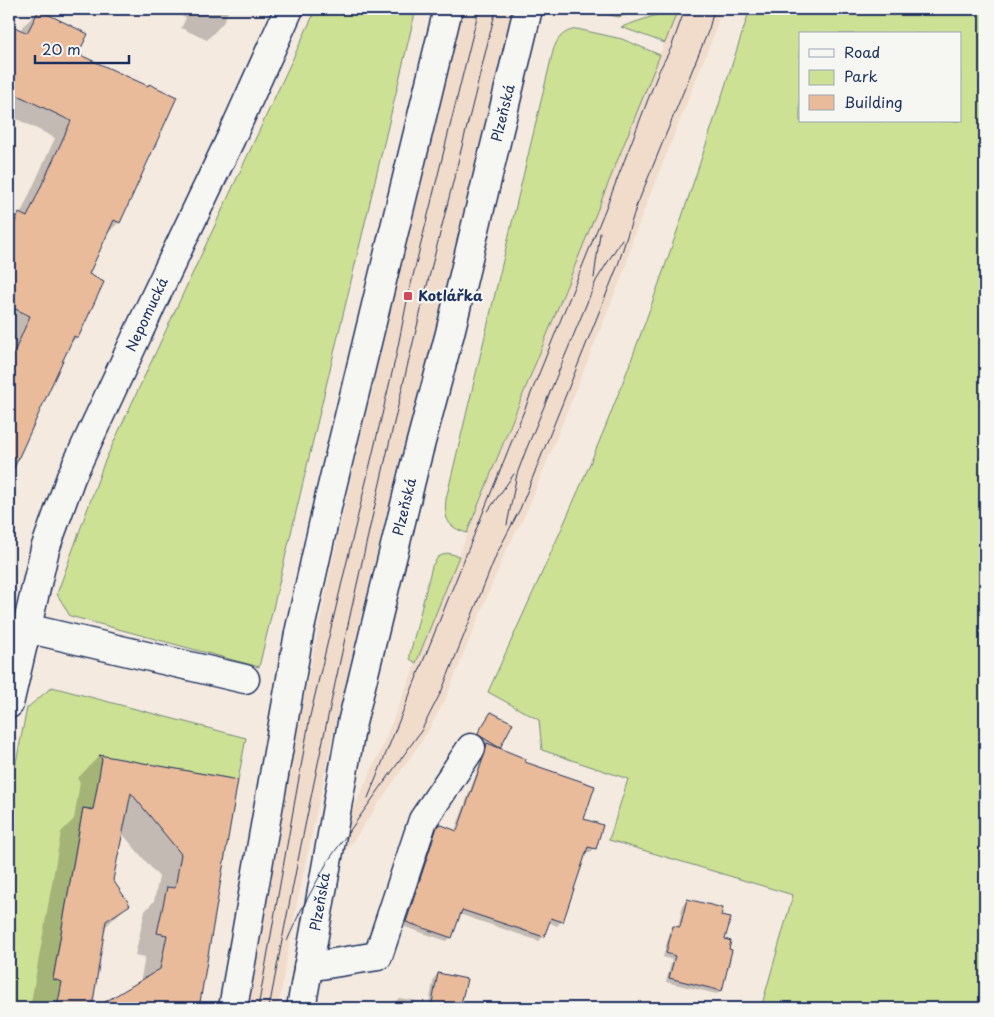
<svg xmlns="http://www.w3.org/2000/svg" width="994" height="1017" font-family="'Playpen Sans',sans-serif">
	<rect width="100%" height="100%" fill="#f4eae0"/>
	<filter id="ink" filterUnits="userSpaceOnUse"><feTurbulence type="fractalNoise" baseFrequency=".02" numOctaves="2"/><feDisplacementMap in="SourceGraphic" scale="10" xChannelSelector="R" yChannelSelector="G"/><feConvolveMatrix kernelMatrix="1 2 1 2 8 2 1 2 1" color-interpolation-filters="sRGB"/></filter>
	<g filter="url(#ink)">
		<path fill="#f1dccb" d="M 462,9 L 513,9 L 434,339 L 398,466 L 339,708 L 297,903 L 278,1008 L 249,1008 L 301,712 L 339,531 L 386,327 Z
			M 678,9 L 721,9 L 715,32 L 633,238 L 626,266 L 526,513 L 504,555 L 445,700 L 427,733 L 342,857 L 350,816 L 376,761 L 395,715 Z"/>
		<path fill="#cde195" stroke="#74887a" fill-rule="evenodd" d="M 316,9 L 416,9 L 259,667 L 70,616 L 57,594 L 104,463 Z
			M 581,9 L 640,9 L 619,17 Z
			M 674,9 L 678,9 L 665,43 L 621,27 Z
			M 750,9 L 985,9 L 985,1008 L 761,1008 L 793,895 L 609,840 L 628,779 L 542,750 L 539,720 L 488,692 C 528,603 570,513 607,423 C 661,287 705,148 750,9 ZM 800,34 L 960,34 L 960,121 L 800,121 Z
			M 577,29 L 622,39 L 660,55 L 467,533 C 447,527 444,519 446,499 L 553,51 C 557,38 563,31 577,29 Z
			M 447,553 L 459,556 L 416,663 L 410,659 L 410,654 L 432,566 L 438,557 Z
			M 52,687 L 246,738 L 238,780 L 103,756 L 94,809 L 83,808 L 53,979 L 63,982 L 58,1008 L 9,1008 L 9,797 L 27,708 Z"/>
		<path fill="#0003" d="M 179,9 L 229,9 L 223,23 L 207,40 L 181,28 L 186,18 L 177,14 Z
			M 39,11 L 76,55 L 119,222 L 105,236 L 87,275 L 77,337 L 67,347 L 15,462 L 9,468 L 9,346 L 15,332 L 9,330 L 9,225 L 20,215 L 55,138 L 9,115 L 9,26 L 21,32 L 22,27 Z
			M 491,713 L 512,724 L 497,749 L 523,763 L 582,820 L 594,848 L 590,853 L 585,851 L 561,922 L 557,926 L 548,922 L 543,937 L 539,941 L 459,914 L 451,937 L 447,941 L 402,926 L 433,832 L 439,826 L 455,831 L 481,761 L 484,749 L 486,746 L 474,739 Z
			M 99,756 L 237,781 L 197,1008 L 98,1008 L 140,983 L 145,957 L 135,955 L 145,911 L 154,901 L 159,877 L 121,832 L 112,881 L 128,905 L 103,929 L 90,1008 L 39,1008 L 40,1004 L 31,1002 L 61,832 L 74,819 L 80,782 L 77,779 Z
			M 687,901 L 720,917 L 724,940 L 721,990 L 717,994 L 666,982 L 672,960 L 663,957 L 670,931 L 674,927 L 678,928 L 683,905 Z
			M 438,974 L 465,980 L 459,1008 L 394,1008 L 395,1002 L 399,998 L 429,1003 L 434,978 Z"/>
		<path fill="#eabb9a" stroke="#1b2f5e" d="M 39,10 L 88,34 L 78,54 L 148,86 L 149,84 L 177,97 L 120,223 L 114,220 L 89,274 L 104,282 L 78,338 L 74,336 L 9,479 L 9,364 L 30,316 L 9,306 L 9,235 L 19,213 L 27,217 L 71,121 L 9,91 L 9,24 L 27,33 Z
			M 491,712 L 513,723 L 500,748 L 477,734 Z
			M 487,743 L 526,759 L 525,762 L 595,786 L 584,819 L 603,825 L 596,849 L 588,847 L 563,922 L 551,918 L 544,937 L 462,910 L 452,938 L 406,922 L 437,827 L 439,824 L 457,831 L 484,756 Z
			M 99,755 L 238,780 L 199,1008 L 95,1008 L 160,969 L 167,935 L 157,933 L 167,887 L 175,888 L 181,854 L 131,793 L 113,880 L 130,905 L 106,921 L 92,1008 L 57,1008 L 62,982 L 53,979 L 83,808 L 93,810 L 102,759 Z
			M 687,899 L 723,908 L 721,916 L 731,918 L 725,939 L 731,941 L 729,949 L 732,950 L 722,991 L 669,978 L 675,956 L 666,953 L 673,926 L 680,927 Z
			M 438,973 L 467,979 L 460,1008 L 431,1008 Z"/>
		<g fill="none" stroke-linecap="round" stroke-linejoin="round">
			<g stroke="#1b2f5e" stroke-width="31">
				<g id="minor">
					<path d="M 26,628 L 245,679"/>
					<path id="s1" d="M 9,704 L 45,549 L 71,477 L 155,297 L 231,138 L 289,9"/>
					<path d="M 308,967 L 378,956 L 423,820 L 471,748"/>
				</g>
			</g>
			<g stroke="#1b2f5e" stroke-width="31">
				<g id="primary">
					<path d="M 233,1008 L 299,633 L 328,503 L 448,9"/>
					<path id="s2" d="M 301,1008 L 352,723 L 414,468 L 450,333 L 528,9"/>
				</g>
			</g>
			<use href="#minor" stroke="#f6f6f2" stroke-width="28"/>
			<use href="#primary" stroke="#f6f6f2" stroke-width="28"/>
			<path stroke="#1b2f5e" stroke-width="1" d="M 635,210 L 709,29 L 714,9
				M 594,278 L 600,233
				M 488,511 L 514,474
				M 507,525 L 517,474 L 526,450 L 596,281 L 622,239
				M 368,798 L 611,195 L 659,71 L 671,48 L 685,9
				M 287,941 L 300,912 L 328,861 L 421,731 L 442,690 L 497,553 L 520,509 L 618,265 L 637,204
				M 258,1008 L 310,716 L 396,356 L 408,296 L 479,9
				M 269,1008 C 310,791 358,574 409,359 C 437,242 468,126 496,9"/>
		</g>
	</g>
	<rect fill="#d1495b" stroke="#f6f6f2" stroke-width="2" x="403" y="291" width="10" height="10" rx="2.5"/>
	<g text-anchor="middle" stroke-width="4.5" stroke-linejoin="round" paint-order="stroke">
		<g font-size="14" fill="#1b2f5e" stroke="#f6f6f2">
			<text dy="5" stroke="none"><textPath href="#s2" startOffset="918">Plzeňská</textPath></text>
			<text dy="5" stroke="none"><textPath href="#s1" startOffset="415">Nepomucká</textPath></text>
			<text dy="5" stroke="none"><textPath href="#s2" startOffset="512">Plzeňská</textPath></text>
			<text dy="5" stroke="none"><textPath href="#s2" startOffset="108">Plzeňská</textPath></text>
		</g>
		<g font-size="14" font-weight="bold" fill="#1b2f5e" stroke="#f6f6f2" text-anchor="start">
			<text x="418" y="301">Kotlářka</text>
		</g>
	</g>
	<rect width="994" height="1017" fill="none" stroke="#f6f6f2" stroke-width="30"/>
	<rect x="15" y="15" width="964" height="987" fill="none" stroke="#1b2f5e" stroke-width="2" filter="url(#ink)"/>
	<rect x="799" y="32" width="162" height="90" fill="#f6f6f2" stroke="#9ea6b7"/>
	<rect x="809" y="49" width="25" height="8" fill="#f6f6f2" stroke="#9ea6b7"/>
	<text x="844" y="58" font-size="15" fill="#1b2f5e">Road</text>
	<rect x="809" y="70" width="25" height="15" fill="#cde195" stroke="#9ea6b7"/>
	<text x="844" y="82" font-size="15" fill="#1b2f5e">Park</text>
	<rect x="809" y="95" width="25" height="15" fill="#eabb9a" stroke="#9ea6b7"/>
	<text x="844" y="108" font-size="15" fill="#1b2f5e">Building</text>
	<path d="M35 55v8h94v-8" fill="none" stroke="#1b2f5e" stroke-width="2.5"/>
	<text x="42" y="55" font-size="15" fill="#1b2f5e" stroke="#f6f6f2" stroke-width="4" paint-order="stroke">20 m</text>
</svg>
